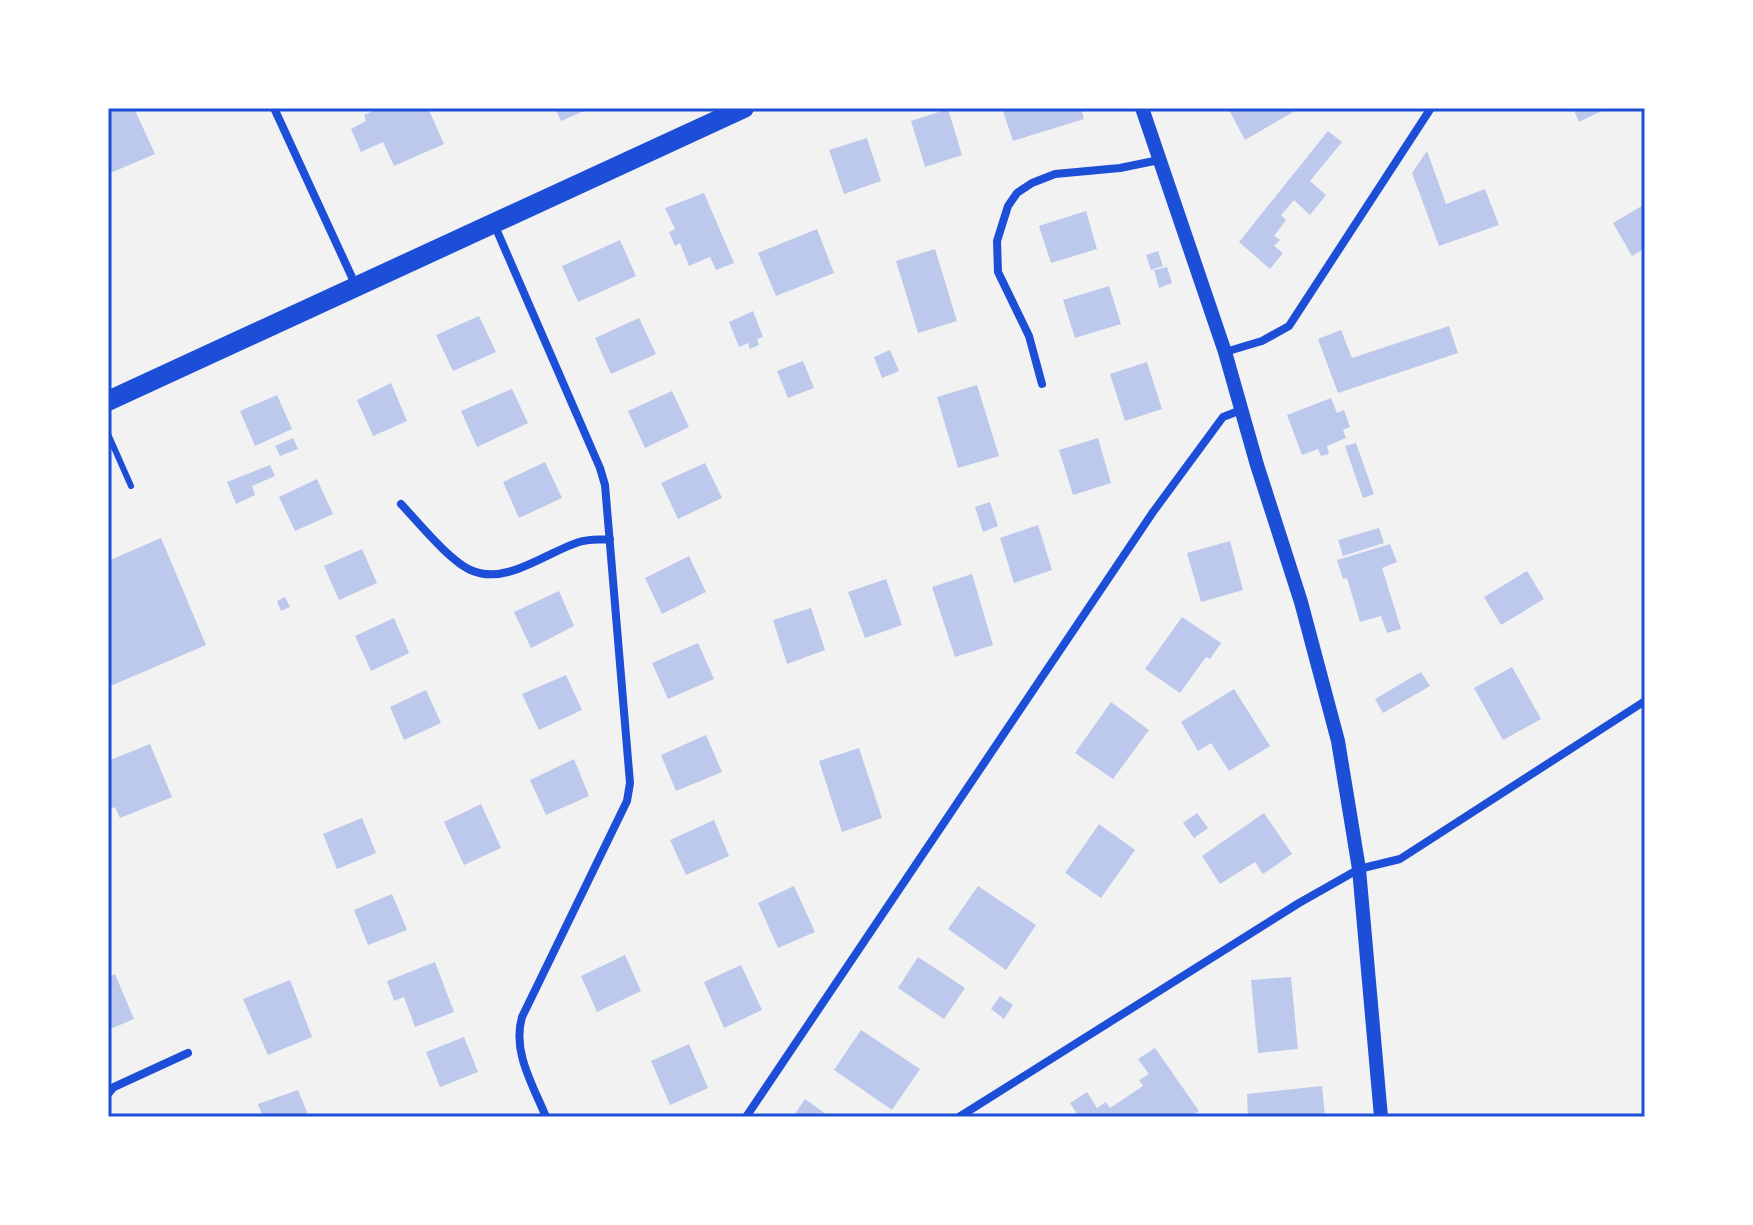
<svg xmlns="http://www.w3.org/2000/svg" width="1753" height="1225" font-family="Commissioner,sans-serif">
	<rect width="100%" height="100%" fill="#f2f2f2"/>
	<path fill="#bdc9ec" d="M 108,108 L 134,108 L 155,154 L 108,174 Z
		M 379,108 L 428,108 L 444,144 L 394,166 L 383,142 L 361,152 L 351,129 L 366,121 L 364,115 Z
		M 555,108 L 591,108 L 561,121 Z
		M 1002,108 L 1081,108 L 1084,119 L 1013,141 Z
		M 1228,108 L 1300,108 L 1245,140 Z
		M 1573,108 L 1608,108 L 1579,122 Z
		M 948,109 L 962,155 L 925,167 L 911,121 Z
		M 1328,131 L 1342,142 L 1310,181 L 1326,195 L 1310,215 L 1294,200 L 1281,215 L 1286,220 L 1274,236 L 1280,240 L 1274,246 L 1283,253 L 1270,269 L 1239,242 Z
		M 867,138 L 881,181 L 844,194 L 829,150 Z
		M 1427,151 L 1446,204 L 1485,189 L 1499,225 L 1439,246 L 1412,173 Z
		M 704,193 L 734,263 L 716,270 L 710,257 L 689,266 L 680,243 L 675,246 L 669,232 L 675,229 L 665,208 Z
		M 1645,204 L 1645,248 L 1632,256 L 1613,223 Z
		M 1086,211 L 1097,249 L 1051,263 L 1039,226 Z
		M 817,229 L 834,273 L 776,296 L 758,253 Z
		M 620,240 L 636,276 L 578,302 L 562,266 Z
		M 935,249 L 957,321 L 918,333 L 896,261 Z
		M 1158,251 L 1163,266 L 1151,270 L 1146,255 Z
		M 1167,267 L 1172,283 L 1159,288 L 1154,270 Z
		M 1109,286 L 1121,324 L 1075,338 L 1063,300 Z
		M 753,311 L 763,337 L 757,339 L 759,345 L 750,349 L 748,343 L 739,347 L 729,322 Z
		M 479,316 L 496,352 L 453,371 L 436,335 Z
		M 639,318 L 656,354 L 611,374 L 595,338 Z
		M 1449,326 L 1458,353 L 1338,393 L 1318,339 L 1341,330 L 1352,358 Z
		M 890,350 L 899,371 L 882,378 L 874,357 Z
		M 803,361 L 814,388 L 788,398 L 777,371 Z
		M 1147,362 L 1162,409 L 1125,421 L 1110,374 Z
		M 391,383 L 407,421 L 373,436 L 357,400 Z
		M 977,385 L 999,456 L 958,468 L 937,397 Z
		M 512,389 L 528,423 L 477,447 L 461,411 Z
		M 672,391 L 689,427 L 645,448 L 628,411 Z
		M 277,395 L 292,429 L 255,446 L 240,411 Z
		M 1331,398 L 1337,413 L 1344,410 L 1350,427 L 1343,430 L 1346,438 L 1327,446 L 1329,454 L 1321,456 L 1318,449 L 1302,455 L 1287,415 Z
		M 293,438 L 298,449 L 280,456 L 275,446 Z
		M 1098,438 L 1111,483 L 1073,495 L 1059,450 Z
		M 1356,443 L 1374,494 L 1363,498 L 1345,446 Z
		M 545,462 L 562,498 L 519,518 L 503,482 Z
		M 705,463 L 722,498 L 678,519 L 661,483 Z
		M 270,465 L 275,476 L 252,486 L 255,495 L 236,504 L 227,482 Z
		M 317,479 L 333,514 L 295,531 L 279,497 Z
		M 990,502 L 998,526 L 983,532 L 975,507 Z
		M 1038,525 L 1052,570 L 1014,583 L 1000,538 Z
		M 1379,528 L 1384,543 L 1343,556 L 1338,540 Z
		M 161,538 L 206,645 L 108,687 L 108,561 Z
		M 1230,541 L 1243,590 L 1201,602 L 1187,553 Z
		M 1390,544 L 1397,562 L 1382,568 L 1401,629 L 1387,633 L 1381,616 L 1360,622 L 1347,578 L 1343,579 L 1337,560 Z
		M 362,549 L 377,583 L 339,600 L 324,566 Z
		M 689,556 L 706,592 L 662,614 L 645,578 Z
		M 1527,571 L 1544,599 L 1501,625 L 1484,597 Z
		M 972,574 L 993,645 L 955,657 L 932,587 Z
		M 886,579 L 902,625 L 865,638 L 848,592 Z
		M 559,591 L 574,626 L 531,648 L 514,612 Z
		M 285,597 L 290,607 L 281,611 L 277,601 Z
		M 811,608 L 825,650 L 787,664 L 773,620 Z
		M 1182,617 L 1221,643 L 1210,659 L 1206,657 L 1180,693 L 1145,669 Z
		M 394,618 L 409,653 L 371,671 L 355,636 Z
		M 698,643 L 714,679 L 668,699 L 652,663 Z
		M 1512,667 L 1541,719 L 1503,740 L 1474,688 Z
		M 1421,672 L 1430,686 L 1383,713 L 1375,699 Z
		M 566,675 L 582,710 L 539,730 L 522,694 Z
		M 1234,689 L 1270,746 L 1229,771 L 1211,743 L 1198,751 L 1181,722 Z
		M 426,690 L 441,723 L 404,740 L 390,707 Z
		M 1111,702 L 1149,730 L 1113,779 L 1075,753 Z
		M 706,735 L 722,772 L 676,791 L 661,755 Z
		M 150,744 L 172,797 L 120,818 L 115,807 L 108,810 L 108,761 Z
		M 859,748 L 882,818 L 842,832 L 819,761 Z
		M 574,759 L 589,796 L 546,815 L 530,780 Z
		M 481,804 L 501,848 L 464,865 L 444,822 Z
		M 1197,813 L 1208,828 L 1194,838 L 1183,823 Z
		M 1264,813 L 1292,854 L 1263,874 L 1255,862 L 1220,884 L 1202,856 Z
		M 362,818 L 376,853 L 337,869 L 323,834 Z
		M 714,820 L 729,856 L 686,875 L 670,840 Z
		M 1099,824 L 1135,850 L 1101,898 L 1065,873 Z
		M 794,886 L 815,932 L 778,948 L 758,903 Z
		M 978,886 L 1036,925 L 1006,970 L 948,929 Z
		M 392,894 L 407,930 L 368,945 L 354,910 Z
		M 625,955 L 641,991 L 597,1012 L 581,976 Z
		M 918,957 L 965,988 L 944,1019 L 898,988 Z
		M 435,962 L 454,1012 L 415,1027 L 404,997 L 394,1001 L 387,981 Z
		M 741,965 L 762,1010 L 724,1028 L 704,982 Z
		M 115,974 L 134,1019 L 108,1030 L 108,977 Z
		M 1291,977 L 1298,1049 L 1258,1053 L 1251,980 Z
		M 290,980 L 312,1037 L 268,1055 L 243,999 Z
		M 1000,996 L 1013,1005 L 1004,1019 L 991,1009 Z
		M 861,1030 L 920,1069 L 892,1110 L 834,1070 Z
		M 464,1037 L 478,1072 L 440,1087 L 426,1052 Z
		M 689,1044 L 708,1088 L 670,1105 L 651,1061 Z
		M 1155,1048 L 1199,1111 L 1189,1117 L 1079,1117 L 1070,1103 L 1087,1092 L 1097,1108 L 1106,1102 L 1110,1108 L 1143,1086 L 1139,1080 L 1149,1074 L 1138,1059 Z
		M 1322,1086 L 1325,1117 L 1248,1117 L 1247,1094 Z
		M 298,1090 L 309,1117 L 263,1117 L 258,1104 Z
		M 805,1099 L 830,1117 L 793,1117 Z"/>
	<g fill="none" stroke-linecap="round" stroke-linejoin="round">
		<path stroke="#1d4ed8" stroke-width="6" d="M 108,434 L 131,486"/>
		<path stroke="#1d4ed8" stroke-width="8" d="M 274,108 L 356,286
			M 494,224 L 600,468 L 605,485 L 630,783 L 627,801 L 522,1017 C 512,1052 533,1085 546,1117
			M 1225,352 L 1262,341 L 1289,326 L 1431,108
			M 1042,384 L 1029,336 L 998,272 L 997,241 L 1008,206 L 1017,193 L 1032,183 L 1055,174 L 1120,168 L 1159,160
			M 401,504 C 418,522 451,563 473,571 C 507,585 547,552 579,542 C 588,539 600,540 610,539
			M 108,1094 L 114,1087 L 188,1053
			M 746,1117 L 1153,512 L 1223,417 L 1241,410
			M 959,1117 L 1299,903 L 1359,869 L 1400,859 L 1645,701"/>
		<path stroke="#1d4ed8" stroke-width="14" d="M 1142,108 L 1225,352 L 1257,465 L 1301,602 L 1338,741 L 1359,869 L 1381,1117"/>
		<path stroke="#1d4ed8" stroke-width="20" d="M 108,401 L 744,108"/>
	</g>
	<rect width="1753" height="1225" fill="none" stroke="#ffffff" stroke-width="220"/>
	<rect x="110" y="110" width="1533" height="1005" fill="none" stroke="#1d4ed8" stroke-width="3"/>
</svg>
